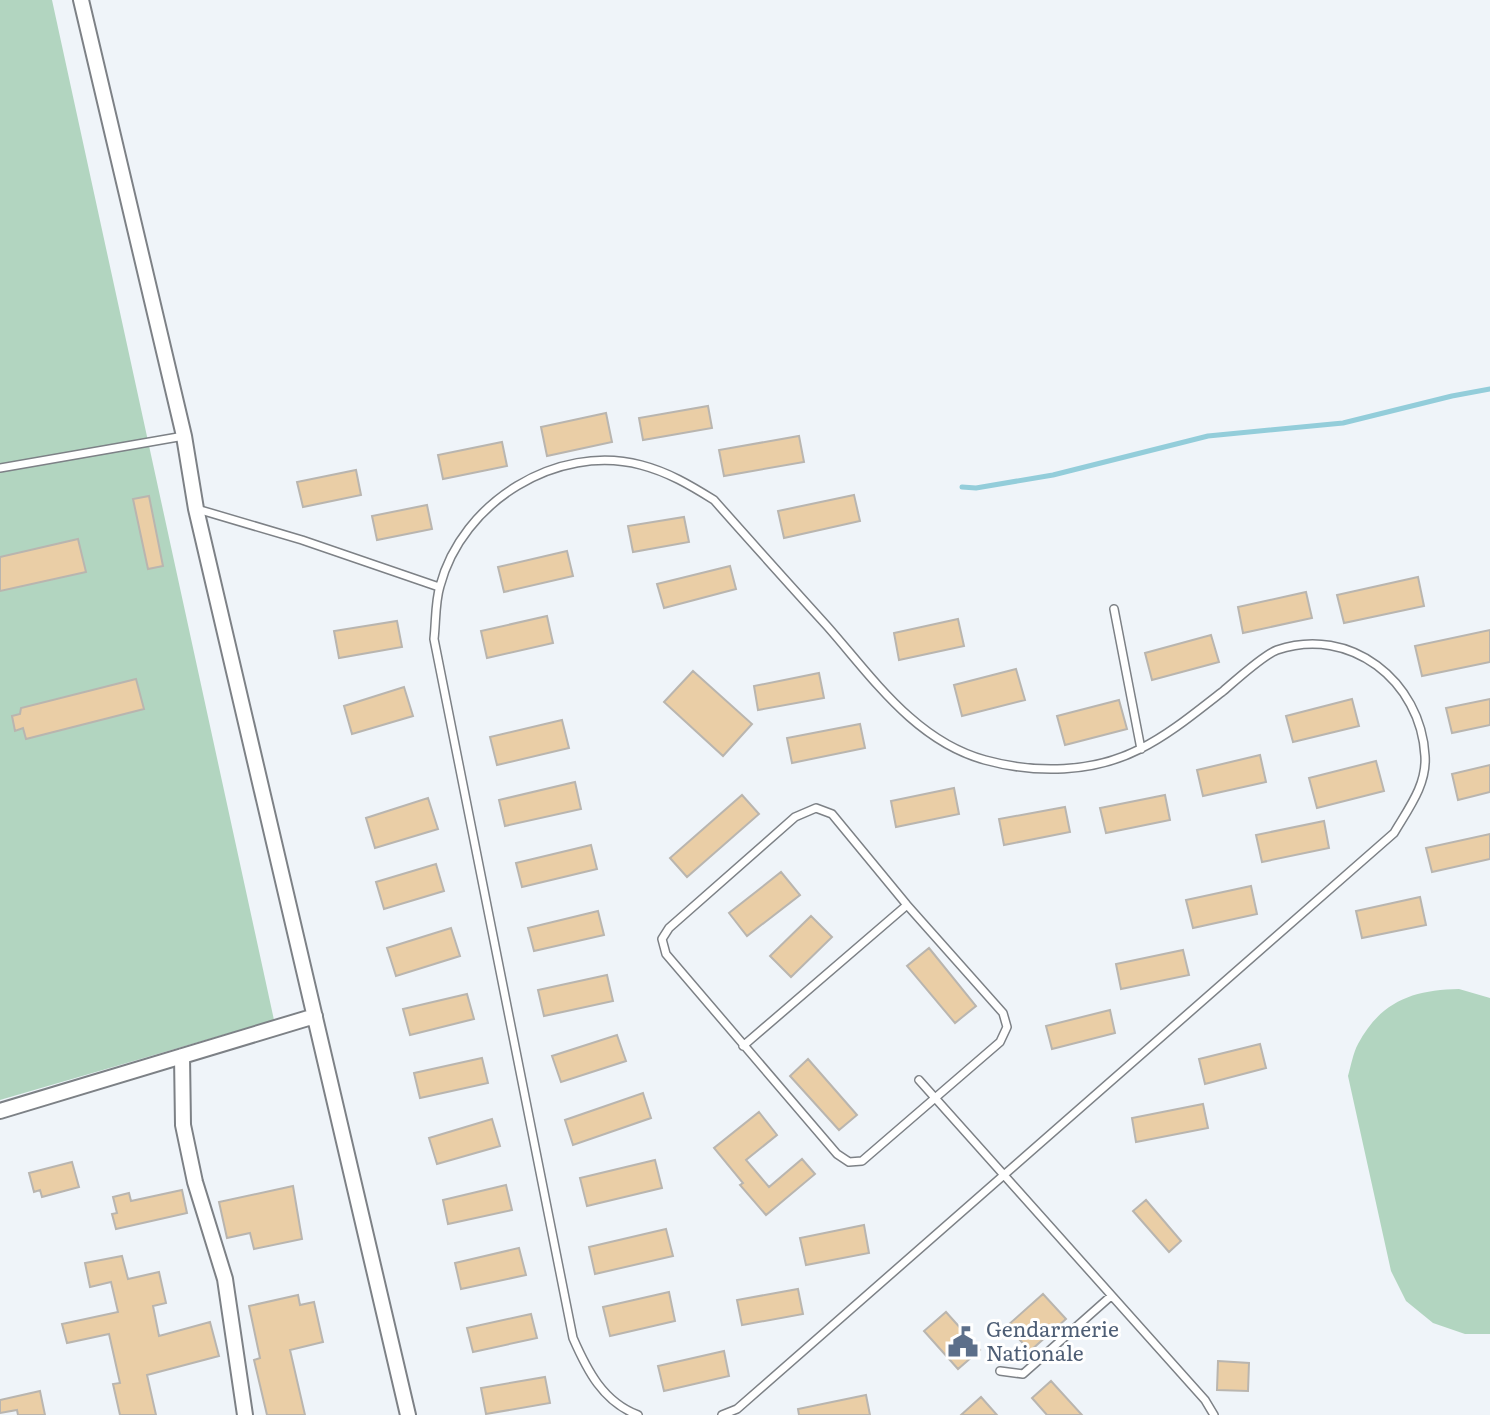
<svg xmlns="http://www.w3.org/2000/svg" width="1490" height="1415" font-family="Literata,serif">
	<rect width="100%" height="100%" fill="#eff4f9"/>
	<path fill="#b2d5c0" d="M 0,0 L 52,0 L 274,1020 L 0,1100 Z
		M 1459,989 L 1490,998 L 1490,1334 L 1465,1334 L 1433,1323 L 1406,1301 L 1391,1271 L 1348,1076 C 1351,1066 1353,1053 1358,1044 C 1381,1001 1413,990 1459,989 Z"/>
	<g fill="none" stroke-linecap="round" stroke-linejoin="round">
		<path stroke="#93cdda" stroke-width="5" d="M 962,487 L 976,488 L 1053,475 L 1208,436 L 1343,423 L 1452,396 L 1490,389"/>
	</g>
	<path fill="#eacea6" stroke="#b9b5af" stroke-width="2" d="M 708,406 L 712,428 L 643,440 L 639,418 Z
		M 606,413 L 612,442 L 547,456 L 541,427 Z
		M 799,436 L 804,462 L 724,476 L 719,450 Z
		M 502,442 L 507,466 L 443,479 L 438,455 Z
		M 356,470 L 361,495 L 303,507 L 297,482 Z
		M 854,495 L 860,521 L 784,538 L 778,511 Z
		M 149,496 L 163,566 L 148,569 L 133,499 Z
		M 427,505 L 432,529 L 377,540 L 372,516 Z
		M 684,517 L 689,542 L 633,552 L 628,526 Z
		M 78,539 L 86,572 L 0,591 L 0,557 Z
		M 567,551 L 573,576 L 504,592 L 498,567 Z
		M 730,566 L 736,589 L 664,608 L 657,584 Z
		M 1418,577 L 1424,606 L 1344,623 L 1337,595 Z
		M 1306,592 L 1312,618 L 1243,633 L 1238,607 Z
		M 547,616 L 553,643 L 487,658 L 481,631 Z
		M 958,619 L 964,646 L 899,660 L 894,633 Z
		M 397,621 L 402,647 L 339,658 L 334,631 Z
		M 1490,630 L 1490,662 L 1422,676 L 1415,646 Z
		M 1211,635 L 1219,662 L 1152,680 L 1145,653 Z
		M 1016,669 L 1025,700 L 962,716 L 954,685 Z
		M 693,671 L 752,724 L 723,756 L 664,702 Z
		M 819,673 L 824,698 L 758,710 L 754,686 Z
		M 136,679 L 144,709 L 26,739 L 23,728 L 15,731 L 12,716 L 20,714 L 21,708 Z
		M 404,687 L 413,716 L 352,734 L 344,706 Z
		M 1352,699 L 1359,726 L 1293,742 L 1286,716 Z
		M 1490,699 L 1490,725 L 1452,733 L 1446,708 Z
		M 1119,700 L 1127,729 L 1065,745 L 1057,716 Z
		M 562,720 L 569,748 L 497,765 L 490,737 Z
		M 860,724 L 865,748 L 792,763 L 787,738 Z
		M 1260,755 L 1266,782 L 1203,796 L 1197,770 Z
		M 1376,761 L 1384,791 L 1317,808 L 1309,778 Z
		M 1490,765 L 1490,792 L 1458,800 L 1452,774 Z
		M 575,782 L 581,809 L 505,826 L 499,800 Z
		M 954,788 L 959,814 L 896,827 L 891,801 Z
		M 742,795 L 759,814 L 687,877 L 670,858 Z
		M 1165,795 L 1170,820 L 1106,833 L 1100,808 Z
		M 428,798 L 438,829 L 375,848 L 366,818 Z
		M 1065,807 L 1070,832 L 1004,845 L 999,819 Z
		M 1324,821 L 1329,848 L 1262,862 L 1256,835 Z
		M 1490,834 L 1490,859 L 1432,872 L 1426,848 Z
		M 591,845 L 597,869 L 522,887 L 516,863 Z
		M 436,864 L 444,891 L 384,909 L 376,882 Z
		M 781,872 L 800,895 L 747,936 L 729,913 Z
		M 1251,886 L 1257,914 L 1193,928 L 1186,900 Z
		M 1420,897 L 1426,925 L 1362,938 L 1356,911 Z
		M 598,911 L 604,935 L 534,951 L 528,928 Z
		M 811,916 L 832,937 L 791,977 L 770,956 Z
		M 451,928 L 460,956 L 396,976 L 387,948 Z
		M 929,948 L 976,1006 L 955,1023 L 907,966 Z
		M 1183,950 L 1189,975 L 1121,989 L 1116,964 Z
		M 607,975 L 613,1001 L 544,1016 L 538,990 Z
		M 467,994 L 474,1019 L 410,1035 L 403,1009 Z
		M 1110,1010 L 1115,1033 L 1052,1049 L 1046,1026 Z
		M 617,1035 L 626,1061 L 561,1082 L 552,1056 Z
		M 1260,1044 L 1266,1068 L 1205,1084 L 1199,1059 Z
		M 482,1058 L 488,1083 L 420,1098 L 414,1073 Z
		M 808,1059 L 857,1115 L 839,1130 L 790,1076 Z
		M 643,1093 L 651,1118 L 573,1145 L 565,1120 Z
		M 1203,1104 L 1208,1128 L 1136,1142 L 1132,1118 Z
		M 759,1112 L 777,1135 L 746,1160 L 769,1187 L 802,1159 L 815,1174 L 766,1215 L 740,1185 L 743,1183 L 714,1148 Z
		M 492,1119 L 500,1146 L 437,1164 L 429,1138 Z
		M 655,1160 L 662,1188 L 587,1206 L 580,1178 Z
		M 72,1162 L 79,1187 L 42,1197 L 40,1190 L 34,1192 L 29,1173 Z
		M 506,1185 L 512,1210 L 448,1224 L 443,1200 Z
		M 293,1186 L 302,1239 L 254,1249 L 250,1233 L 227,1238 L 219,1202 Z
		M 182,1190 L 187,1213 L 116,1229 L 112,1214 L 117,1213 L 113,1197 L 129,1193 L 131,1201 Z
		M 1146,1200 L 1181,1241 L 1169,1252 L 1133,1211 Z
		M 864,1225 L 869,1253 L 806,1265 L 800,1238 Z
		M 666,1229 L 673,1256 L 595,1274 L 589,1247 Z
		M 519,1248 L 526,1275 L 461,1289 L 455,1263 Z
		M 122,1256 L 128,1279 L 159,1272 L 166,1303 L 153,1306 L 159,1336 L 210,1322 L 219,1356 L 147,1375 L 156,1415 L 120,1415 L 113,1384 L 120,1383 L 109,1334 L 67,1343 L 62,1324 L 118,1312 L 111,1282 L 90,1287 L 85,1263 Z
		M 798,1289 L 803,1314 L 742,1325 L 737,1300 Z
		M 669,1292 L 675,1321 L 610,1336 L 603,1307 Z
		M 1043,1294 L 1066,1319 L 1030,1351 L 1007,1326 Z
		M 298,1295 L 300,1305 L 314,1302 L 323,1342 L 290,1350 L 305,1415 L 267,1415 L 254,1360 L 260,1358 L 249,1306 Z
		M 946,1312 L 980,1350 L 958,1369 L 924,1331 Z
		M 531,1314 L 537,1338 L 473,1352 L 467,1328 Z
		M 724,1351 L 729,1376 L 664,1391 L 658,1366 Z
		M 1218,1361 L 1249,1363 L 1248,1391 L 1217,1390 Z
		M 545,1377 L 550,1403 L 486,1414 L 481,1388 Z
		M 1051,1381 L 1082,1415 L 1047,1415 L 1032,1398 Z
		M 40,1391 L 45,1415 L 18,1415 L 17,1410 L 0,1413 L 0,1400 Z
		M 866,1395 L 870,1415 L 799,1415 L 798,1409 Z
		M 981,1397 L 997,1415 L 961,1415 Z"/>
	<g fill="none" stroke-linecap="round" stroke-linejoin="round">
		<g stroke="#7d8186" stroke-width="10">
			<path id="service" d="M 0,468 L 184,436
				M 197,509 L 302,540 L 439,587
				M 1114,609 L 1141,749
				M 816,808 L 832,814 L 907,905 L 1003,1013 L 1007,1027 L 1000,1042 L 862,1161 L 849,1162 L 837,1154 L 666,954 L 662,939 L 669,928 L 795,817 Z
				M 743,1046 L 907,905
				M 919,1080 L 1205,1400 L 1214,1415
				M 1000,1371 L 1023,1374 L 1111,1296
				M 638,1415 C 603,1402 587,1370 573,1338 L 434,639 C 436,622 435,602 440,586 C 462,502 557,443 641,465 C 668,472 690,485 714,500 C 751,542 789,584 827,626 C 872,677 915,741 985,760 C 1036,774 1093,773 1140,749 C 1170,734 1196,712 1222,692 C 1235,681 1263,655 1277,650 C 1350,625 1421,681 1425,756 C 1427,785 1408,809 1394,833 L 737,1409 L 722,1415"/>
		</g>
		<g stroke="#7d8186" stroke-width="18">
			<path id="minor" d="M 81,0 L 184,436 L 196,509 L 408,1415
				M 182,1056 L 183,1125 L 195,1182 L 225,1279 L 245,1415
				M 0,1111 L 315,1016"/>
		</g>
		<use href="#service" stroke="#fff" stroke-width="7"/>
		<use href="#minor" stroke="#fff" stroke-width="14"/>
	</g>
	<defs>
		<g id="civic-bare" transform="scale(2.415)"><path d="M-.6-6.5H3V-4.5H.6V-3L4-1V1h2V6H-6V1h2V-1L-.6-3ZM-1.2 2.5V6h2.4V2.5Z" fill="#5c6f8a" stroke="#fff" stroke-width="2.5" paint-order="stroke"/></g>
	</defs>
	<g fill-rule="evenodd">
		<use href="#civic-bare" x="963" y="1342"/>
	</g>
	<g text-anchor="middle" stroke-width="6" stroke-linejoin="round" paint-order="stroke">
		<g font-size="21" fill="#4e5e75" stroke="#fff" text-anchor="start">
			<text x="986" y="1337">Gendarmerie<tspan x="986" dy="24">Nationale</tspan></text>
		</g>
	</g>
</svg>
